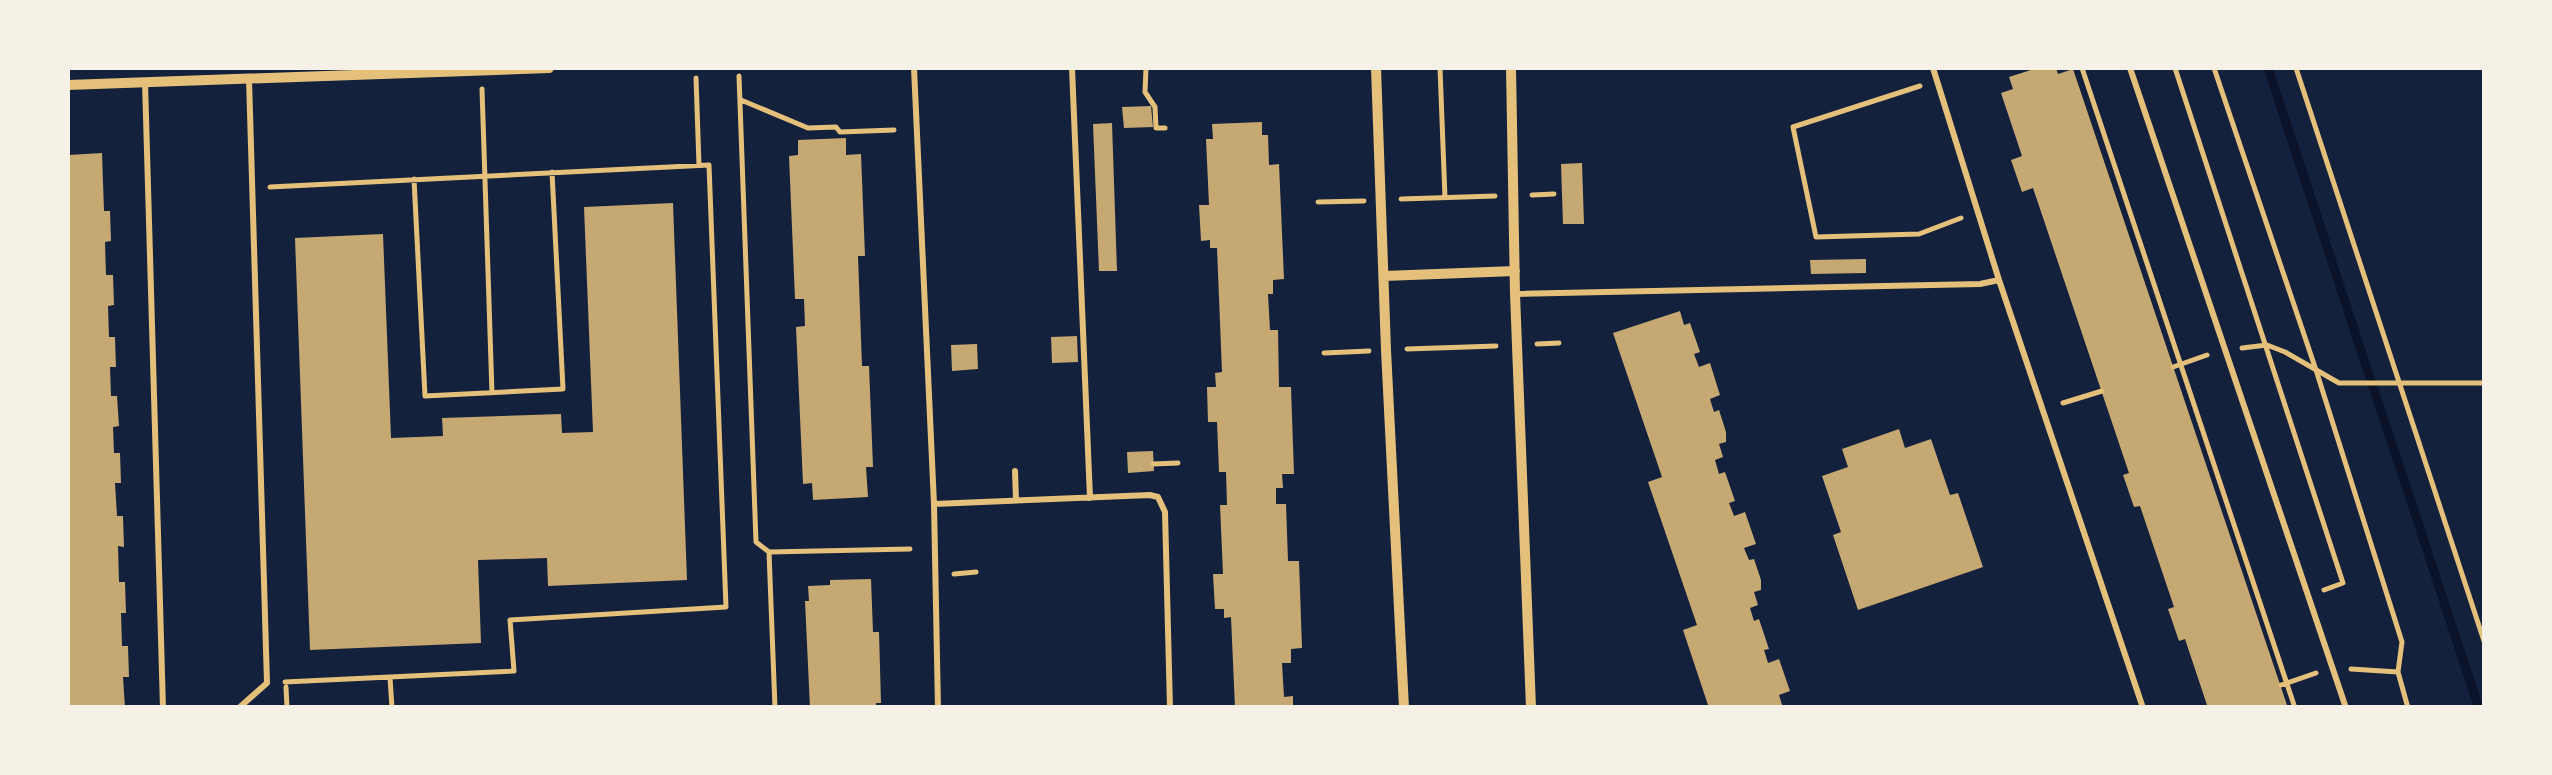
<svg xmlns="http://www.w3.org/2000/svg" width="2552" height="775" font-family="Georgia,serif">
	<rect width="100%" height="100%" fill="#14213d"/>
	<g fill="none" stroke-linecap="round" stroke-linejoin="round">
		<path stroke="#0b132b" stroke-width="9" d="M 2268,68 L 2479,708"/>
	</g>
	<path fill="#c6a872" d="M 2037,68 L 2056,68 L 2058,74 L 2073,69 L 2288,708 L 2208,708 L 2185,639 L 2179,641 L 2168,609 L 2174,607 L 2140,506 L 2134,507 L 2123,475 L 2129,473 L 2033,188 L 2022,192 L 2011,160 L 2022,156 L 2001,93 L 2013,89 L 2009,77 Z
		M 1151,106 L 1153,127 L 1124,128 L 1122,107 Z
		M 1262,122 L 1262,135 L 1268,135 L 1269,165 L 1279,164 L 1284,279 L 1273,280 L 1273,294 L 1268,294 L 1270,330 L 1278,330 L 1279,387 L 1291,387 L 1294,474 L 1282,474 L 1283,488 L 1276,488 L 1276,504 L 1286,504 L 1288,561 L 1299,561 L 1302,648 L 1291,649 L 1291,663 L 1282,663 L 1284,697 L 1293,696 L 1293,708 L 1235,708 L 1231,617 L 1224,618 L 1224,609 L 1215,609 L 1213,574 L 1223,574 L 1220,505 L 1227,505 L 1226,472 L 1219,472 L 1217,422 L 1208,422 L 1207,387 L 1216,387 L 1215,373 L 1222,372 L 1217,248 L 1210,248 L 1210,240 L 1201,241 L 1199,205 L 1209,205 L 1206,139 L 1213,139 L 1212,124 Z
		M 1112,123 L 1117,271 L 1099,271 L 1093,124 Z
		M 846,138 L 846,155 L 861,154 L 865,256 L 858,256 L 862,366 L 869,366 L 873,467 L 866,467 L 868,497 L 813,500 L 812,483 L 803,484 L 796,327 L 805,326 L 804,299 L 795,299 L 789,156 L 798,155 L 798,140 Z
		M 102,153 L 104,211 L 110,211 L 111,241 L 105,242 L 106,275 L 113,275 L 114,305 L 108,306 L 109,337 L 115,337 L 116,367 L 110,367 L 111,396 L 117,396 L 119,426 L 113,427 L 114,453 L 120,453 L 121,483 L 115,483 L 117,516 L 123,516 L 124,547 L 118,546 L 119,582 L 125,582 L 126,613 L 121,613 L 122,646 L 128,646 L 129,677 L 123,677 L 125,708 L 68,708 L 68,155 Z
		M 1582,163 L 1584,224 L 1563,224 L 1561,164 Z
		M 673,203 L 687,580 L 548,586 L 547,558 L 478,560 L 481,643 L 310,650 L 295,238 L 383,234 L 391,438 L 443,436 L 442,418 L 561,414 L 562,433 L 593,432 L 584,207 Z
		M 1866,259 L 1866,273 L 1811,274 L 1810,260 Z
		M 1680,311 L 1684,325 L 1690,323 L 1700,352 L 1694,354 L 1699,367 L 1710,363 L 1720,395 L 1710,399 L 1714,412 L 1719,410 L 1726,432 L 1726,442 L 1719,444 L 1723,457 L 1715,460 L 1719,474 L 1725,472 L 1735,501 L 1729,503 L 1734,516 L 1745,512 L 1756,544 L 1744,548 L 1749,560 L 1754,559 L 1761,580 L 1761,590 L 1754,592 L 1758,605 L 1750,608 L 1754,621 L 1759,619 L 1769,649 L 1764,650 L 1768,663 L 1779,659 L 1790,691 L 1779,695 L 1783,708 L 1709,708 L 1683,630 L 1697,625 L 1648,482 L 1662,477 L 1613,333 Z
		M 1077,336 L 1078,362 L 1052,363 L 1051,337 Z
		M 977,344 L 978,369 L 952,371 L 951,345 Z
		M 1899,429 L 1905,448 L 1931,439 L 1950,495 L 1958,493 L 1983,567 L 1858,610 L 1833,535 L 1841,532 L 1822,476 L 1848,467 L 1842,449 Z
		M 1153,451 L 1154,471 L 1128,473 L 1127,452 Z
		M 871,579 L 873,632 L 879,632 L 881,703 L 876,703 L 876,708 L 810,708 L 805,601 L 809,601 L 808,586 L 830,585 L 830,580 Z"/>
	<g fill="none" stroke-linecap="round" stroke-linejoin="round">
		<path stroke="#e5c07b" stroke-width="5" d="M 1146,68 L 1145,92 L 1155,107 L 1156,128 L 1165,128
			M 1440,68 L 1445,198
			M 2082,68 L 2295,708
			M 2175,68 L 2343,583 L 2324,590
			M 2214,68 L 2316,370 L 2402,642 L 2398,672 L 2408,708
			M 2296,68 L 2484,641
			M 739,76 L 756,542 L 769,552 L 910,549
			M 696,78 L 699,165
			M 1920,86 L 1793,127 L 1816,237 L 1919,234 L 1961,218
			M 482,89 L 492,393
			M 741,100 L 808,128 L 836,127 L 840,132 L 894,130
			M 414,179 L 425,396 L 563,389 L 552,172
			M 270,187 L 709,165 L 726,607 L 510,620 L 514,671 L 285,682
			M 1532,195 L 1554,194
			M 1401,199 L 1495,196
			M 1318,202 L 1364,201
			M 1537,344 L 1559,343
			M 2242,348 L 2267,345 L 2285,352 L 2339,383 L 2484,383
			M 1407,349 L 1496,346
			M 1324,353 L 1369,351
			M 2173,367 L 2207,355
			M 2063,403 L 2102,391
			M 1153,464 L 1178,463
			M 769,552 L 775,708
			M 954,574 L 976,572
			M 2351,669 L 2398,672
			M 390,678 L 392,708
			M 2281,685 L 2316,673
			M 286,687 L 287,708"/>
		<path stroke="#e5c07b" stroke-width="6" d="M 914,68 L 934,504 L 938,708
			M 1072,68 L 1090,498
			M 1933,68 L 1999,280 L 2143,708
			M 2130,68 L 2346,708
			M 145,82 L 163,708
			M 1515,294 L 1980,284 L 1999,280
			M 1015,471 L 1016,500
			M 934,504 L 1150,495 L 1158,497 L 1165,512 L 1170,708
			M 241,706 L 267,683 L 249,79"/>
		<path stroke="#e5c07b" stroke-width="10" d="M 1376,68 L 1386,350 L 1404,708
			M 1511,68 L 1515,294 L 1531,708
			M 68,85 L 549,68
			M 1384,276 L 1515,271"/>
	</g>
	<rect width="2552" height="775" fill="none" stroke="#f6f1e7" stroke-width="140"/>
</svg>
